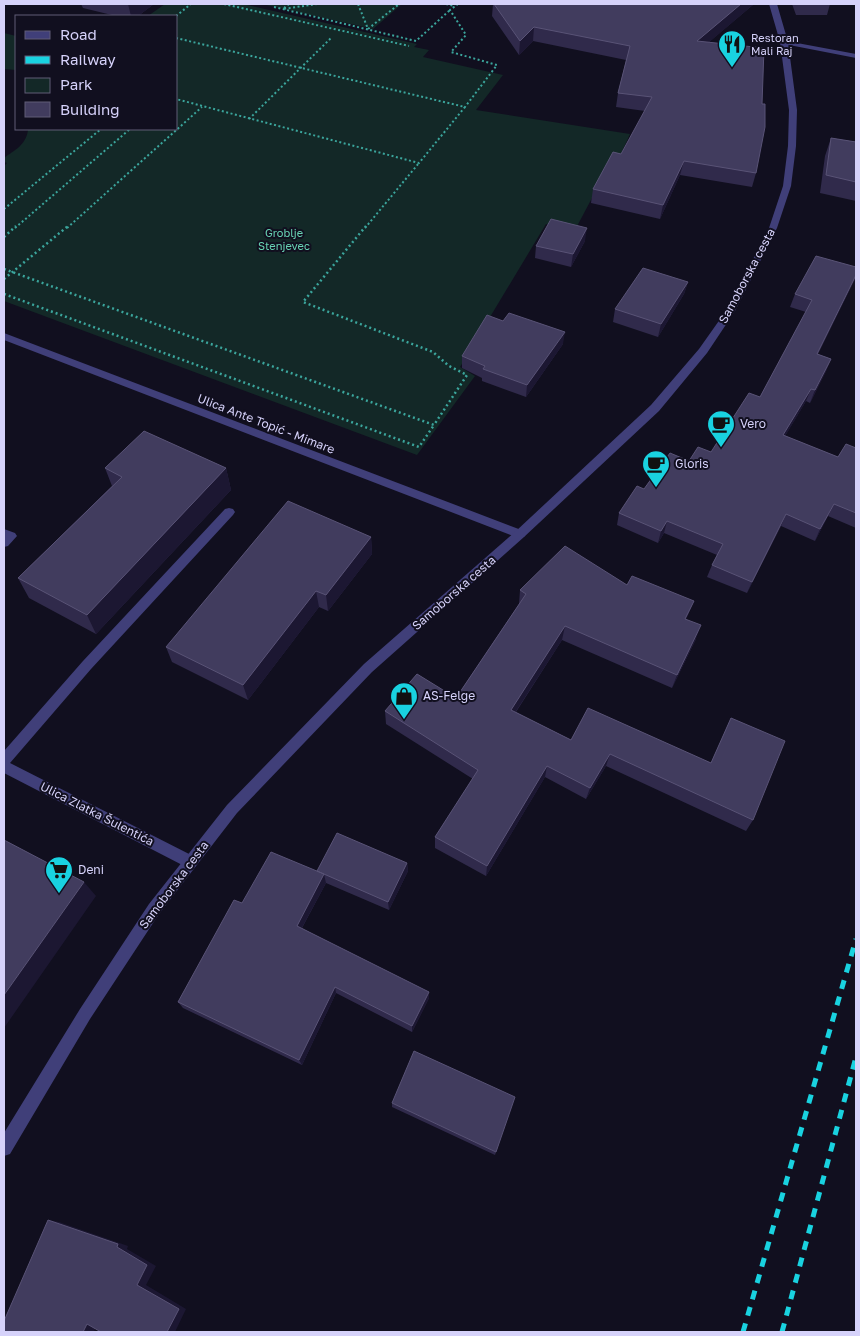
<svg xmlns="http://www.w3.org/2000/svg" width="860" height="1336" font-family="'Golos Text',sans-serif">
	<rect width="100%" height="100%" fill="#110f1f"/>
	<path fill="#132827" d="M 165,4 L 243,4 L 417,44 L 414,47 L 429,50 L 423,57 L 503,75 L 476,110 L 630,134 L 615,167 L 609,166 L 575,230 L 546,224 L 460,367 L 475,376 L 417,455 L 4,301 L 4,166 L 7,163 L 4,162 L 4,158 C 15,150 26,145 28,130 L 25,129 L 176,129 L 176,16 L 148,16 Z
		M 262,4 L 402,4 L 373,29 Z
		M 4,33 L 16,36 L 16,70 L 4,69 Z"/>
	<g fill="none" stroke-linecap="round" stroke-linejoin="round">
		<path stroke="#3ba59c" stroke-width="2" stroke-dasharray="2 2.5" stroke-linecap="butt" d="M 224,4 L 409,46
			M 289,4 L 283,9 L 317,4
			M 358,4 L 368,29 L 399,4
			M 446,4 L 455,6
			M 458,4 L 450,10 L 466,35 L 451,52 L 497,65 L 465,107
			M 274,7 L 416,41 L 450,10
			M 176,16 L 191,4
			M 176,38 L 465,107 L 419,163 L 176,99
			M 249,119 L 332,37
			M 4,209 L 101,129
			M 15,228 L 130,129
			M 67,228 L 202,107
			M 365,228 L 419,163"/>
		<path stroke="#3ba59c" stroke-width="2.5" stroke-dasharray="2 3" stroke-linecap="butt" d="M 4,237 L 16,226
			M 4,269 L 434,425 L 467,375 L 449,366 L 433,352 L 303,302 L 366,226
			M 4,279 L 68,226
			M 4,294 L 419,447 L 434,425"/>
		<path fill="#403f79" fill-rule="evenodd" d="M 781,40 L 856,54 L 856,58 L 784,44 L 781,44 Z
			M 4,529 L 15,533 L 17,536 L 8,546 L 4,547 Z"/>
		<path fill="#403f79" fill-rule="evenodd" d="M 4,333 L 524,531 L 526,534 L 524,537 L 516,537 L 4,340 Z
			M 229,508 L 233,509 L 235,512 L 233,515 L 91,669 L 10,763 L 195,857 L 197,862 L 195,867 L 190,869 L 4,773 L 4,751 L 83,661 L 225,509 Z"/>
		<path fill="#403f79" fill-rule="evenodd" d="M 769,4 L 777,4 L 788,42 L 797,110 L 796,146 L 791,186 L 777,228 L 735,311 L 707,353 L 659,411 L 524,537 L 372,672 L 237,813 L 159,914 L 90,1019 L 10,1154 L 4,1156 L 4,1133 L 80,1009 L 149,904 L 227,805 L 364,664 L 516,531 L 651,405 L 699,349 L 728,308 L 769,228 L 783,186 L 788,146 L 789,110 L 780,42 Z"/>
		<path stroke="#19d2e0" stroke-width="5" stroke-dasharray="9 8" stroke-linecap="butt" d="M 743,1332 L 856,939
			M 782,1332 L 856,1057"/>
	</g>
	<path fill="#302a4b" d="M 81,4 L 154,4 L 138,16 L 116,16 L 83,8 Z
		M 493,4 L 754,4 L 709,42 L 756,173 L 752,187 L 680,175 L 660,219 L 591,203 L 593,189 L 621,154 L 645,111 L 616,107 L 618,93 L 626,60 L 533,41 L 519,55 L 492,16 Z
		M 792,4 L 830,4 L 827,15 L 796,15 Z
		M 831,138 L 856,142 L 856,201 L 820,193 L 825,156 Z
		M 585,241 L 571,267 L 535,258 L 536,246 Z
		M 856,267 L 856,277 L 854,281 L 818,354 L 831,359 L 826,371 L 810,403 L 806,401 L 785,436 L 838,457 L 856,448 L 856,528 L 828,516 L 815,541 L 781,526 L 747,593 L 707,577 L 712,565 L 717,555 L 664,533 L 658,543 L 617,525 L 619,513 L 644,489 L 689,461 L 711,452 L 760,397 L 806,312 L 790,307 L 795,294 Z
		M 688,282 L 684,294 L 658,337 L 613,322 L 615,309 Z
		M 563,344 L 526,397 L 482,381 L 482,378 L 462,368 L 462,356 Z
		M 105,468 L 226,468 L 231,490 L 96,634 L 29,598 L 18,578 L 112,486 Z
		M 371,537 L 372,554 L 328,611 L 319,607 L 248,700 L 172,662 L 166,647 Z
		M 627,585 L 694,601 L 686,619 L 696,639 L 672,688 L 562,640 L 516,712 L 571,740 L 711,763 L 731,718 L 753,820 L 746,831 L 606,766 L 586,799 L 545,777 L 486,876 L 435,848 L 435,837 L 473,779 L 386,724 L 385,711 L 456,698 L 519,604 L 520,590 Z
		M 407,863 L 408,871 L 389,910 L 326,883 L 302,928 L 429,998 L 412,1032 L 336,993 L 302,1065 L 183,1008 L 178,1002 L 242,903 L 317,872 Z
		M 392,1103 L 496,1152 L 495,1155 L 392,1107 Z"/>
	<path fill="#1c1732" d="M 128,4 L 154,4 L 138,16 L 131,16 Z
		M 741,4 L 754,4 L 694,55 L 697,41 Z
		M 534,27 L 533,41 L 519,55 L 520,41 Z
		M 684,161 L 680,175 L 660,219 L 663,205 Z
		M 587,228 L 585,241 L 571,267 L 573,254 Z
		M 856,275 L 854,281 L 811,367 L 817,354 Z
		M 688,282 L 684,294 L 658,337 L 661,324 Z
		M 565,332 L 563,344 L 526,397 L 527,385 Z
		M 831,359 L 826,371 L 810,403 L 815,390 Z
		M 811,389 L 806,401 L 778,448 L 783,435 Z
		M 226,468 L 231,490 L 96,634 L 87,615 Z
		M 834,504 L 828,516 L 815,541 L 820,529 Z
		M 786,514 L 781,526 L 747,593 L 752,582 Z
		M 667,521 L 664,533 L 658,543 L 661,531 Z
		M 371,537 L 372,554 L 328,611 L 326,595 Z
		M 316,591 L 319,607 L 248,700 L 243,685 Z
		M 694,601 L 688,615 L 680,632 L 685,619 Z
		M 701,625 L 696,639 L 672,688 L 677,675 Z
		M 565,626 L 562,640 L 509,722 L 511,710 Z
		M 610,754 L 606,766 L 586,799 L 590,788 Z
		M 547,766 L 545,777 L 486,876 L 487,866 Z
		M 407,863 L 408,871 L 389,910 L 388,902 Z
		M 324,874 L 326,883 L 299,933 L 297,926 Z
		M 84,882 L 96,896 L 4,1028 L 4,995 Z
		M 335,987 L 336,993 L 302,1065 L 299,1060 Z
		M 429,992 L 429,998 L 412,1032 L 412,1026 Z
		M 48,1220 L 59,1222 L 128,1246 L 127,1249 L 156,1266 L 146,1285 L 186,1309 L 175,1332 L 167,1332 L 137,1285 Z
		M 97,1323 L 94,1332 L 83,1332 L 87,1324 Z"/>
	<path fill="#413c5e" stroke="#595376" d="M 494,4 L 741,4 L 697,41 L 764,48 L 762,104 L 765,104 L 765,127 L 756,173 L 684,161 L 663,205 L 593,189 L 613,152 L 621,154 L 652,97 L 618,93 L 630,46 L 534,27 L 520,41 Z
		M 831,138 L 856,142 L 856,182 L 826,175 Z
		M 551,219 L 587,228 L 573,254 L 536,246 Z
		M 816,256 L 856,267 L 856,275 L 817,354 L 831,359 L 815,390 L 811,389 L 783,435 L 838,457 L 846,444 L 856,448 L 856,513 L 834,504 L 820,529 L 786,514 L 752,582 L 712,565 L 723,544 L 667,521 L 661,531 L 619,513 L 637,486 L 644,489 L 670,453 L 689,461 L 698,447 L 711,452 L 749,393 L 760,397 L 812,300 L 795,294 Z
		M 643,268 L 688,282 L 661,324 L 615,309 Z
		M 509,313 L 565,332 L 527,385 L 483,369 L 485,366 L 462,356 L 487,315 L 503,321 Z
		M 144,431 L 226,468 L 87,615 L 18,578 L 122,477 L 105,468 Z
		M 288,501 L 371,537 L 326,595 L 316,591 L 243,685 L 166,647 Z
		M 565,546 L 627,585 L 632,576 L 694,601 L 685,619 L 701,625 L 677,675 L 565,626 L 511,710 L 571,740 L 588,708 L 711,763 L 731,718 L 785,741 L 753,820 L 610,754 L 590,788 L 547,766 L 487,866 L 435,837 L 478,770 L 385,711 L 417,674 L 456,698 L 526,594 L 520,590 Z
		M 337,833 L 407,863 L 388,902 L 317,871 Z
		M 4,840 L 84,882 L 4,995 Z
		M 271,852 L 324,874 L 297,926 L 429,992 L 412,1026 L 335,987 L 299,1060 L 178,1002 L 234,900 L 242,903 Z
		M 414,1051 L 515,1097 L 496,1152 L 392,1103 Z
		M 48,1220 L 118,1244 L 117,1247 L 147,1265 L 137,1285 L 179,1309 L 167,1332 L 101,1332 L 87,1324 L 83,1332 L 4,1332 L 4,1321 Z"/>
	<defs>
		<g id="restaurant-pin" transform="scale(1.4375)"><path d="M0 17L-7.5 6A9.5 9.5 0 1 1 7.5 6Z" fill="#19d2e0" stroke="#110f1f"/><path d="M-5-6h1v4h1v-4h1v4h1v-4h1v5L-1.5 .5V6h-2V.5L-5-1ZM5-6V6H3V1.5H1.5Q1.5-4 5-6Z" fill="#111"/></g>
		<g id="cafe-pin" transform="scale(1.4375)"><path d="M0 17L-7.5 6A9.5 9.5 0 1 1 7.5 6Z" fill="#19d2e0" stroke="#110f1f"/><path d="M-5.5-4.5H6V0H3Q3 3.5 0 3.5H-2.5Q-5.5 3.5-5.5 0ZM3-3.2v2h1.7v-2ZM-6 4.5H4V6H-6Z" fill="#111"/></g>
		<g id="shop-pin" transform="scale(1.4375)"><path d="M0 17L-7.5 6A9.5 9.5 0 1 1 7.5 6Z" fill="#19d2e0" stroke="#110f1f"/><path d="M-5-2.5h2.3a2.7 3.5 0 0 1 5.4 0H5L5.5 6h-11ZM-1.5-2.5h3a1.5 2.3 0 0 0-3 0Z" fill="#111"/></g>
		<g id="supermarket-pin" transform="scale(1.4375)"><path d="M0 17L-7.5 6A9.5 9.5 0 1 1 7.5 6Z" fill="#19d2e0" stroke="#110f1f"/><path d="M-6-5.5h2.5l.6 2H6L4.5 2H-2.5L-4.4-4H-6ZM-1.5 3.2a1.3 1.3 0 1 0 .1 0ZM3 3.2a1.3 1.3 0 1 0 .1 0Z" fill="#111"/></g>
	</defs>
	<g fill-rule="evenodd">
		<use href="#restaurant-pin" x="732" y="44"/>
		<use href="#cafe-pin" x="721" y="424"/>
		<use href="#cafe-pin" x="656" y="464"/>
		<use href="#shop-pin" x="404" y="696"/>
		<use href="#supermarket-pin" x="59" y="870"/>
	</g>
	<g text-anchor="middle" stroke-width="4" stroke-linejoin="round" paint-order="stroke">
		<g font-size="11" fill="#d6d2fa" stroke="#110f1f" text-anchor="start">
			<text x="751" y="42">Restoran<tspan x="751" dy="13">Mali Raj</tspan></text>
		</g>
		<g font-size="11" fill="#67d2b3" stroke="#110f1f">
			<text x="284" y="237">Groblje<tspan x="284" dy="13">Stenjevec</tspan></text>
		</g>
		<g font-size="12" fill="#d6d2fa" stroke="#110f1f">
			<text transform="translate(747 276) rotate(-62)" y="4">Samoborska cesta</text>
			<text transform="translate(266 424) rotate(21)" y="4">Ulica Ante Topić - Mimare</text>
			<text transform="translate(454 593) rotate(-41)" y="4">Samoborska cesta</text>
			<text transform="translate(97 814) rotate(27)" y="4">Ulica Zlatka Šulentića</text>
			<text transform="translate(174 885) rotate(-53)" y="4">Samoborska cesta</text>
		</g>
		<g font-size="12" fill="#d6d2fa" stroke="#110f1f" text-anchor="start">
			<text x="740" y="428">Vero</text>
			<text x="675" y="468">Gloris</text>
			<text x="423" y="700">AS-Felge</text>
			<text x="78" y="874">Deni</text>
		</g>
	</g>
	<rect width="860" height="1336" fill="none" stroke="#d6d2fa" stroke-width="10"/>
	<rect x="15" y="15" width="162" height="115" fill="#110f1f" stroke="#605d77"/>
	<rect x="25" y="31" width="25" height="8" fill="#403f79" stroke="#605d77"/>
	<text x="60" y="40" font-size="15" fill="#d6d2fa">Road</text>
	<rect x="25" y="56" width="25" height="8" fill="#19d2e0" stroke="#605d77"/>
	<text x="60" y="65" font-size="15" fill="#d6d2fa">Railway</text>
	<rect x="25" y="78" width="25" height="15" fill="#132827" stroke="#605d77"/>
	<text x="60" y="90" font-size="15" fill="#d6d2fa">Park</text>
	<rect x="25" y="102" width="25" height="15" fill="#413c5e" stroke="#605d77"/>
	<text x="60" y="115" font-size="15" fill="#d6d2fa">Building</text>
</svg>
